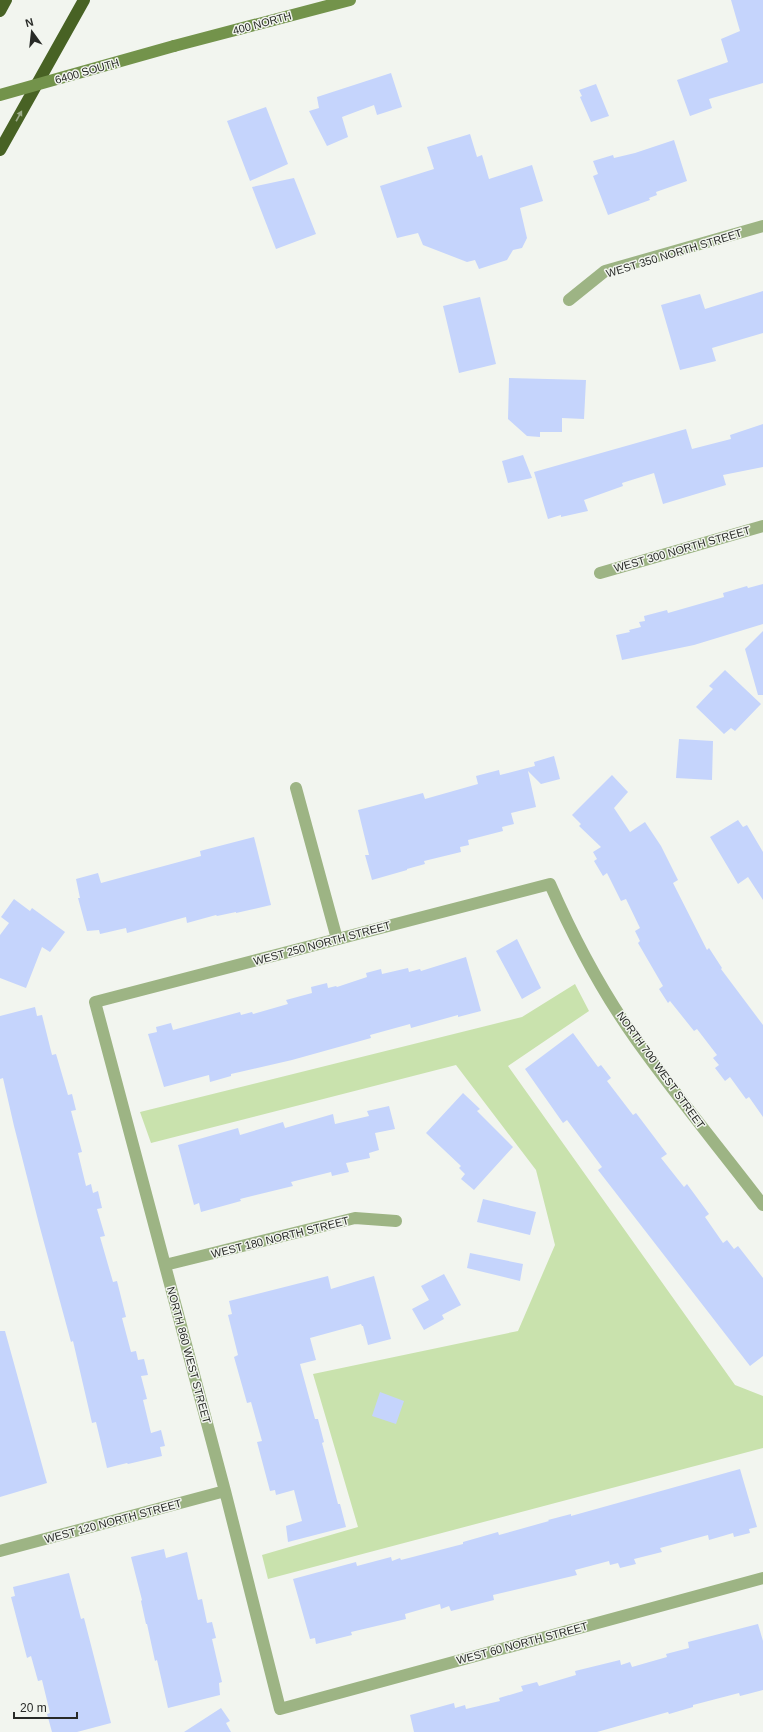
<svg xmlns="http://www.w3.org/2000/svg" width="763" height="1732" font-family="Helvetica,sans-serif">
	<rect width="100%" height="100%" fill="#f2f5ef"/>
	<path fill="#c9e2ad" d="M 575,984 L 589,1011 L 508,1066 L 735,1385 L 763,1396 L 763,1448 L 268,1579 L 262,1555 L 358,1527 L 313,1374 L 518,1331 L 555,1245 L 536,1170 L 456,1065 L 151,1143 L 140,1112 L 522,1017 Z"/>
	<path fill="#c5d4fc" d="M 731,0 L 763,0 L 763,83 L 709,99 L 712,108 L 690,116 L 677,80 L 728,62 L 721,39 L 740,31 Z
		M 391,73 L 402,107 L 377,115 L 374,105 L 342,117 L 348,137 L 327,146 L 309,111 L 319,108 L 317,97 Z
		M 596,84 L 609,116 L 591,122 L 580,97 L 582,96 L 579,90 Z
		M 266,107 L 288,164 L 250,181 L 227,121 Z
		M 470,134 L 477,157 L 482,155 L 489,179 L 532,165 L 543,201 L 520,208 L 527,238 L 522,248 L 513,250 L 507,260 L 479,269 L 475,260 L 467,262 L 423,245 L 418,233 L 397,238 L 380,186 L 434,169 L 427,147 Z
		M 674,140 L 687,181 L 656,192 L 657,195 L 649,198 L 650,200 L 608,215 L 593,176 L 598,174 L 593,161 L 613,155 L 614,158 L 635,153 Z
		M 294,178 L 316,234 L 276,249 L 252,187 Z
		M 763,291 L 763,333 L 712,348 L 716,361 L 680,370 L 661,305 L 700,294 L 705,309 Z
		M 480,297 L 496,364 L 459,373 L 443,306 Z
		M 509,378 L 586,380 L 584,419 L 562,418 L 562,432 L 540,432 L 540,437 L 527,436 L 508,419 Z
		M 763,424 L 763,467 L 723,475 L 726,485 L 663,504 L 654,473 L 622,483 L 623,486 L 584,500 L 588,511 L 561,517 L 561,515 L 548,519 L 534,472 L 686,429 L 692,449 L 731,439 L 730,435 Z
		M 523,455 L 532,478 L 508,483 L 502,461 Z
		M 763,584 L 763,624 L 694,645 L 622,660 L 616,635 L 630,632 L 629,630 L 641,627 L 639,622 L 645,621 L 644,616 L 667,610 L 668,613 L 724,597 L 723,593 L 747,586 L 748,588 Z
		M 763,631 L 763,695 L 758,695 L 745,649 Z
		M 725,670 L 761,704 L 735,731 L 731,728 L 724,734 L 696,707 L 713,689 L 709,686 Z
		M 679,739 L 713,741 L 712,780 L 676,778 Z
		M 554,756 L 560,779 L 541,784 L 528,771 L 536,807 L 511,813 L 514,824 L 502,827 L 503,831 L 468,840 L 469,845 L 460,847 L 461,852 L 424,861 L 425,864 L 407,869 L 407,870 L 372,880 L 365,855 L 369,855 L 358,810 L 423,793 L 425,799 L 478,784 L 476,776 L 499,770 L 500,775 L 535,766 L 534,762 Z
		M 612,775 L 628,792 L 614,808 L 630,832 L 645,822 L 661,846 L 678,880 L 673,883 L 707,950 L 709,948 L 722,968 L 721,969 L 763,1025 L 763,1117 L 749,1097 L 746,1099 L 730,1077 L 725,1081 L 715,1068 L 719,1065 L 713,1058 L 717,1055 L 697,1029 L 694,1031 L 670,1001 L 668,1003 L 659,989 L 663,986 L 638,943 L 640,941 L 635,931 L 640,928 L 626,899 L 621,901 L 607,873 L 603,876 L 594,861 L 597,859 L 593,852 L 601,847 L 579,826 L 581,824 L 572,815 Z
		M 738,820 L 743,827 L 747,825 L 763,852 L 763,900 L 748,877 L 738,884 L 710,837 Z
		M 254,837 L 271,905 L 236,913 L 236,912 L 217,916 L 216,915 L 187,923 L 186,917 L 127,933 L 126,928 L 100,934 L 99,930 L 87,931 L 78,898 L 80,898 L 76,879 L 98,873 L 101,883 L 201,856 L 200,851 Z
		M 14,899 L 30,911 L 32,908 L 65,932 L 50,952 L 42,947 L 26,988 L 0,978 L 0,935 L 9,923 L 1,917 Z
		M 517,939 L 541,988 L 522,999 L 496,951 Z
		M 466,957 L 481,1011 L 458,1017 L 458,1015 L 411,1028 L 410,1024 L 370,1035 L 371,1038 L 292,1060 L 231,1074 L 231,1076 L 210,1082 L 209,1075 L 164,1087 L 148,1034 L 157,1032 L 156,1027 L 171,1023 L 173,1030 L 240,1012 L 241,1015 L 252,1012 L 253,1014 L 288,1004 L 286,1000 L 312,993 L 311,987 L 327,983 L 328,988 L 336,986 L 337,987 L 367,977 L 366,973 L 381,969 L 382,974 L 408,968 L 409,972 L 420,969 L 421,971 Z
		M 35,1007 L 37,1016 L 42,1015 L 52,1055 L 56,1054 L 68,1095 L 72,1094 L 76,1110 L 71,1111 L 82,1152 L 78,1153 L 86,1186 L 91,1184 L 93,1193 L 98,1191 L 102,1208 L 97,1209 L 105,1236 L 100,1237 L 113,1282 L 117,1281 L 126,1317 L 122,1318 L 131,1352 L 136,1351 L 138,1360 L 144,1359 L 148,1375 L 141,1376 L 147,1399 L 143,1400 L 151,1433 L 161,1430 L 165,1446 L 160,1447 L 162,1456 L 128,1464 L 127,1463 L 107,1468 L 96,1422 L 92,1423 L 73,1341 L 71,1342 L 39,1224 L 14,1126 L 3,1078 L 0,1079 L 0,1016 Z
		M 573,1033 L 598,1067 L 601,1065 L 611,1078 L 607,1081 L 633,1115 L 636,1113 L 667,1154 L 661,1158 L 684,1187 L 687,1184 L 709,1214 L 705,1217 L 723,1243 L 727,1240 L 734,1249 L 738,1246 L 763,1278 L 763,1356 L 750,1366 L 598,1170 L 602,1167 L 567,1120 L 563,1123 L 525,1069 Z
		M 463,1093 L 480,1109 L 477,1111 L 513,1147 L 474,1190 L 461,1179 L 465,1174 L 459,1168 L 461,1166 L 426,1133 Z
		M 389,1106 L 395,1129 L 375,1133 L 379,1150 L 369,1153 L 370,1158 L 346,1163 L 349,1172 L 332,1176 L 331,1172 L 291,1182 L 293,1186 L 240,1199 L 241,1201 L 201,1212 L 199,1203 L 194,1205 L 178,1145 L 238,1128 L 240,1135 L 283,1122 L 285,1128 L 333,1114 L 335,1124 L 369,1116 L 367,1111 Z
		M 483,1199 L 536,1212 L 530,1235 L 477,1222 Z
		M 470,1253 L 523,1264 L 520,1281 L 467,1268 Z
		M 444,1274 L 461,1305 L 442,1315 L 444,1319 L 424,1330 L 412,1309 L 429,1300 L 421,1286 Z
		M 328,1276 L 331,1289 L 374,1276 L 391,1339 L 368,1345 L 363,1326 L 362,1326 L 361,1324 L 310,1338 L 316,1360 L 300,1364 L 315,1419 L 318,1419 L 324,1442 L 322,1443 L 338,1504 L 340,1504 L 346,1527 L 288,1542 L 286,1526 L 302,1521 L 294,1490 L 276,1495 L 275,1490 L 270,1491 L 257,1442 L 262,1441 L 251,1402 L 247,1403 L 234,1357 L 238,1355 L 228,1315 L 232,1314 L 229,1301 Z
		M 0,1331 L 5,1331 L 47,1483 L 0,1497 Z
		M 380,1392 L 404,1401 L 396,1424 L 372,1416 Z
		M 740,1469 L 757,1527 L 749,1529 L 750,1533 L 734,1537 L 733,1533 L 709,1540 L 708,1535 L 660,1548 L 662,1552 L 634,1559 L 636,1564 L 620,1568 L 618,1563 L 610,1565 L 609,1561 L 575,1570 L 577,1575 L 493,1595 L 494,1600 L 451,1611 L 449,1606 L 441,1609 L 440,1604 L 405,1614 L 406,1619 L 351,1632 L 352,1635 L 316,1644 L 315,1638 L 310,1639 L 293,1579 L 356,1562 L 357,1566 L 391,1557 L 392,1561 L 400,1558 L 401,1560 L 463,1544 L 463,1542 L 498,1532 L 499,1535 L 549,1521 L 548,1520 L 571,1514 L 571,1516 Z
		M 164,1549 L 166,1558 L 187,1552 L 198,1600 L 202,1599 L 207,1623 L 212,1622 L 216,1638 L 212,1639 L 222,1682 L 219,1683 L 220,1695 L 168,1708 L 157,1660 L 155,1661 L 147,1624 L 146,1624 L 141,1601 L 142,1600 L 131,1557 Z
		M 69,1573 L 81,1619 L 84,1618 L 111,1723 L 77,1732 L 52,1732 L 47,1714 L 50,1713 L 42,1680 L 38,1681 L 31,1656 L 27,1658 L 11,1597 L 15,1596 L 13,1587 Z
		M 758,1624 L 763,1641 L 763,1690 L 740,1696 L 739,1693 L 693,1705 L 693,1707 L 669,1714 L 668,1712 L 597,1732 L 414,1732 L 410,1715 L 454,1703 L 455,1708 L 465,1705 L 466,1709 L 500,1701 L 499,1698 L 523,1691 L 521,1686 L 537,1682 L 539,1686 L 576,1675 L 575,1671 L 620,1660 L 621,1665 L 630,1662 L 632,1667 L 667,1657 L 666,1654 L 689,1648 L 688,1642 Z
		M 221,1708 L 230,1721 L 226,1723 L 231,1732 L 184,1732 Z"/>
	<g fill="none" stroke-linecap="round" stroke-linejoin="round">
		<path stroke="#9db484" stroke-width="12" d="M 569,300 L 605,271 L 763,226
			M 600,573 L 763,526
			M 296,788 L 337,939
			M 763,1205 C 721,1150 677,1097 637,1041 C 602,992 574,939 550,884 L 95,1002 L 225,1491 L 280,1709 L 763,1578
			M 165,1265 L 355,1218 L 396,1221
			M 0,1551 L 225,1491"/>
		<path stroke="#73934b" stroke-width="12" d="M 174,46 L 350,0"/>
		<path stroke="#486224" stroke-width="12" d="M 0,11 L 6,0
			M 0,150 L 84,0"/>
		<path stroke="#73934b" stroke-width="12" d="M 0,95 L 174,46"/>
	</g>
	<defs><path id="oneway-solid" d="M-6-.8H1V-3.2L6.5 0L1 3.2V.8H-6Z"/></defs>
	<use fill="#9dac8a" href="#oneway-solid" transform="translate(19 116) rotate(-61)"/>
	<g text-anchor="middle" stroke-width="3" stroke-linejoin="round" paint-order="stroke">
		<g font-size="11" fill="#282a27" stroke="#f2f5ef">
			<text transform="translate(262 23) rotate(-15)" y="4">400 NORTH</text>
			<text transform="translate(87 71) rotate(-16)" y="4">6400 SOUTH</text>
			<text transform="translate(674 253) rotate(-17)" y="4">WEST 350 NORTH STREET</text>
			<text transform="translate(682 549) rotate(-16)" y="4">WEST 300 NORTH STREET</text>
			<text transform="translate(322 943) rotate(-15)" y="4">WEST 250 NORTH STREET</text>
			<text transform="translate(661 1070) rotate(54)" y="4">NORTH 700 WEST STREET</text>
			<text transform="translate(280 1237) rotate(-14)" y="4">WEST 180 NORTH STREET</text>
			<text transform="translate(189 1355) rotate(75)" y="4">NORTH 860 WEST STREET</text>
			<text transform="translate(113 1521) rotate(-15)" y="4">WEST 120 NORTH STREET</text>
			<text transform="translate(522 1643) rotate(-15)" y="4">WEST 60 NORTH STREET</text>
		</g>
	</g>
	<g transform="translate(32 32) rotate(345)" stroke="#f2f5ef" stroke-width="3" paint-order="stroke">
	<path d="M0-3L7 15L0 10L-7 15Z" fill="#282a27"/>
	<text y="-6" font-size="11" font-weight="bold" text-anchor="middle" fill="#282a27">N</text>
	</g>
	<path d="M14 1712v6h63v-6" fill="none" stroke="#282a27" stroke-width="2"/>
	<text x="20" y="1712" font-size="12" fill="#282a27" stroke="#f2f5ef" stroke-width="3" paint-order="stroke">20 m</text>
</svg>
